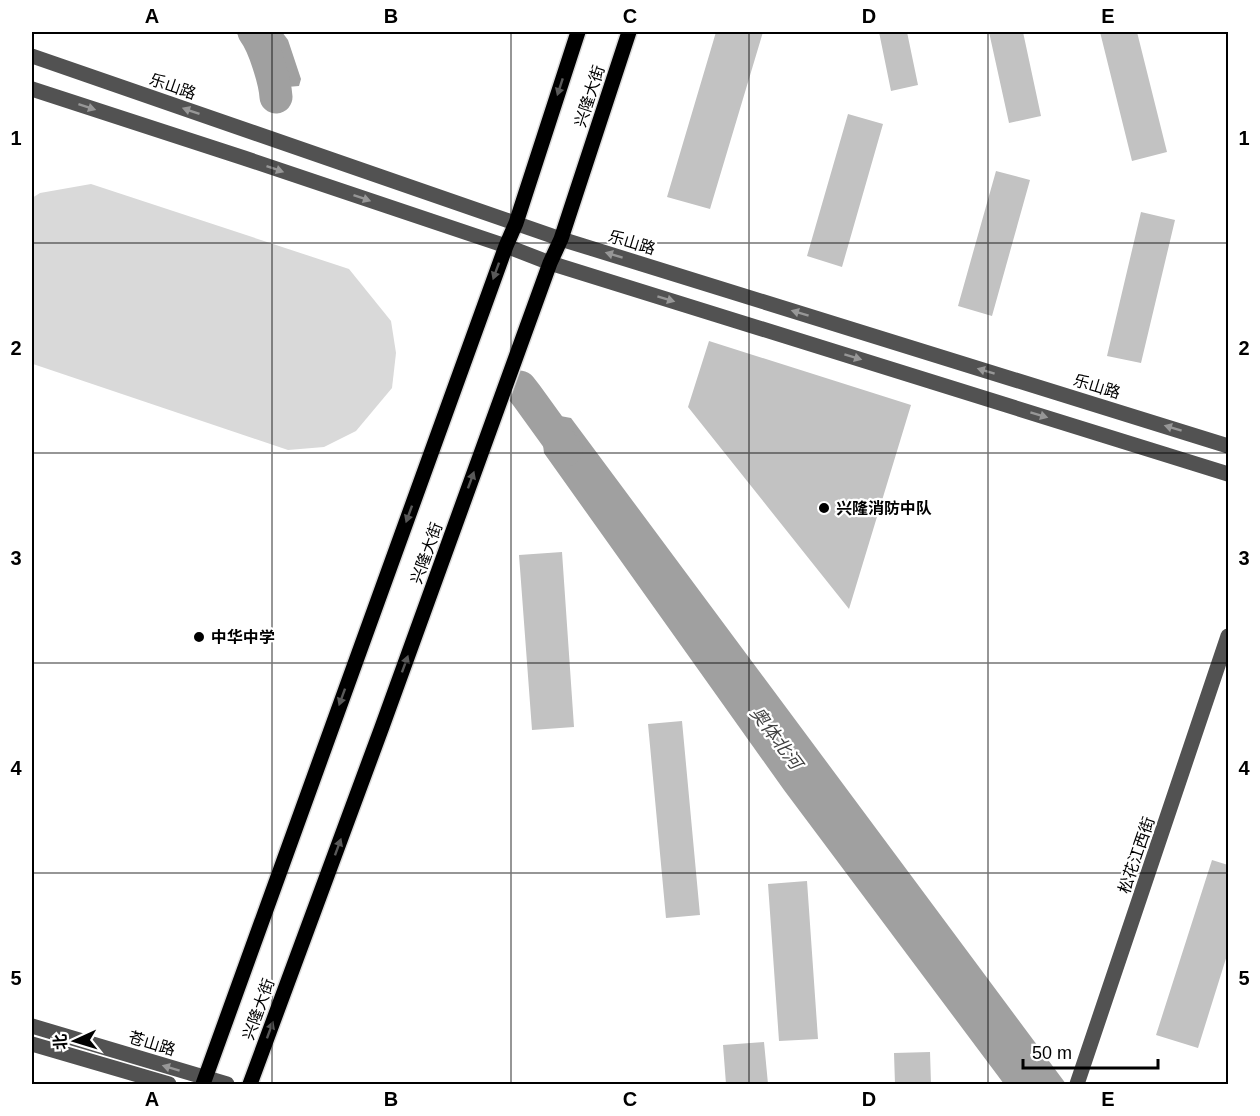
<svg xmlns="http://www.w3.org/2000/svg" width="1260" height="1116" font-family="Arial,'Noto Sans SC',sans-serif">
	<rect width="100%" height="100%" fill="#fff"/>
	<path fill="#d9d9d9" d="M 91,184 L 349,269 L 391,321 L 396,353 L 392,388 L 356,431 L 324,447 L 288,450 L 33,364 L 32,198 L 40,193 Z"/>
	<path fill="#a0a0a0" d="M 236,32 L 282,32 L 288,40 L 301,79 L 299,86 L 275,88 L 258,74 L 249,51 Z
		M 539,412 L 571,418 L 1066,1084 L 1004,1084 L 784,790 L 544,453 Z"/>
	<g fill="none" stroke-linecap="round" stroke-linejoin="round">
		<path stroke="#a0a0a0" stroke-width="33" d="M 254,32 C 264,45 275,81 276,97
			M 520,387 L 527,396 L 566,450"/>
	</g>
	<path fill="#c2c2c2" d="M 716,32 L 763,32 L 710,209 L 667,197 Z
		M 879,32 L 907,32 L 918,85 L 891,91 Z
		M 989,32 L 1023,32 L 1041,116 L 1009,123 Z
		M 1100,32 L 1137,32 L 1167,152 L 1132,161 Z
		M 848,114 L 883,124 L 842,267 L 807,256 Z
		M 996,171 L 1030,180 L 992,316 L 958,306 Z
		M 1141,212 L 1175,220 L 1141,363 L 1107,356 Z
		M 709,341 L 911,405 L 849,609 L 688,407 Z
		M 562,552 L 574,727 L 532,730 L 519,555 Z
		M 682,721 L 700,915 L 666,918 L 648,724 Z
		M 1212,860 L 1228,865 L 1228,952 L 1198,1048 L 1156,1035 Z
		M 807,881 L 818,1039 L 779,1041 L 768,884 Z
		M 764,1042 L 768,1084 L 726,1084 L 723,1045 Z
		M 930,1052 L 931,1084 L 895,1084 L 894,1053 Z"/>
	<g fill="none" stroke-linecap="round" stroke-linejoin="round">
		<g stroke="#dbdbdb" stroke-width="18">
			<path id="major" d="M 203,1084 L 506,246 L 516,223 L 578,32
				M 250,1084 L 382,727 L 550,263 L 561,239 L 629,32"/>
		</g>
		<path stroke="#525252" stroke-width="15" d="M 32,56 L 561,239 L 1228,446
			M 32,89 L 244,158 L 506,246 L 550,263 L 1228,474
			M 32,1026 L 227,1084
			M 32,1044 L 169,1084
			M 1077,1084 L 1228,636"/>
		<use href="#major" stroke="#000" stroke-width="15"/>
	</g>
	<defs><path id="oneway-solid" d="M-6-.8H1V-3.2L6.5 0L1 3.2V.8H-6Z" transform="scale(1.5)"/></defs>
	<g fill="#595959">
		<use href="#oneway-solid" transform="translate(560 87) rotate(108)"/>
		<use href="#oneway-solid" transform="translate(496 271) rotate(110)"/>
		<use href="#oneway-solid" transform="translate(471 480) rotate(-70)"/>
		<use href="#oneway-solid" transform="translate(409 514) rotate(110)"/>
		<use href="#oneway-solid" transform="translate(405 664) rotate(-70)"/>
		<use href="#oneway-solid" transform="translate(342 697) rotate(110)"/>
		<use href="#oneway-solid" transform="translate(338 847) rotate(-70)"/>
		<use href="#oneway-solid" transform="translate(270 1030) rotate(-70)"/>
	</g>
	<g fill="#979797">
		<use href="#oneway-solid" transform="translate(87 107) rotate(18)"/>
		<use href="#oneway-solid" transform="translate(191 111) rotate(-161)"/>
		<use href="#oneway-solid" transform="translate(275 169) rotate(19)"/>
		<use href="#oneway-solid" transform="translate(362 198) rotate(19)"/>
		<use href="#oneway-solid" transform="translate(614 255) rotate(-163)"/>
		<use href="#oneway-solid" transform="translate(666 299) rotate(17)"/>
		<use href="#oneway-solid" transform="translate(800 313) rotate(-163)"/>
		<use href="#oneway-solid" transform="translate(853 357) rotate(17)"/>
		<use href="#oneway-solid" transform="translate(986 371) rotate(-163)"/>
		<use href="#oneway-solid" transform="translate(1039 415) rotate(17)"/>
		<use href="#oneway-solid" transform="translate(1173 428) rotate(-163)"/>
		<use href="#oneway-solid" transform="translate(171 1068) rotate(-163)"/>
	</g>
	<path fill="none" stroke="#000" stroke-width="1.5" stroke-opacity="0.55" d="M 272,32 L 272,1084M 511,32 L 511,1084M 749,32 L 749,1084M 988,32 L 988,1084M 32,243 L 1228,243M 32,453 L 1228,453M 32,663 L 1228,663M 32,873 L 1228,873"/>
	<g fill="#000" stroke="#fff" stroke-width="2">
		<circle cx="824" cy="508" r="6"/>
		<circle cx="199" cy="637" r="6"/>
	</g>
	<g text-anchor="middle" stroke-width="4.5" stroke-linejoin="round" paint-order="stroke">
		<g font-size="16" fill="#000" stroke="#fff">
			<text transform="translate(173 86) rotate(19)" y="6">乐山路</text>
			<text transform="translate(589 96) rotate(-72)" y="6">兴隆大街</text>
			<text transform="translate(632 242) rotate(17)" y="6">乐山路</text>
			<text transform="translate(1097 386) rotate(17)" y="6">乐山路</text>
			<text transform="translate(426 553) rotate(-70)" y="6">兴隆大街</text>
			<text transform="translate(1136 855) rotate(-71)" y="6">松花江西街</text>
			<text transform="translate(258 1009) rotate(-70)" y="6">兴隆大街</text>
			<text transform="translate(152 1043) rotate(17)" y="6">苍山路</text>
		</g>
		<g font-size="16" font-weight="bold" fill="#000" stroke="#fff" text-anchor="start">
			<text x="836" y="514">兴隆消防中队</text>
			<text x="211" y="643">中华中学</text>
		</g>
		<g font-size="18" font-style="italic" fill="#414141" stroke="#fff">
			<text transform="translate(776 738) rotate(53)" y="6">奥体北河</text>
		</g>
	</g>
	<rect width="1260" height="1116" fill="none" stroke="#ffffff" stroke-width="66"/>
	<g transform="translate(75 1041) rotate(266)" stroke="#ffffff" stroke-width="4.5" paint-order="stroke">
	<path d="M0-4.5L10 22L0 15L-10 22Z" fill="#000000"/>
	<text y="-9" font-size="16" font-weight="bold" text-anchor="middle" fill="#000000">北</text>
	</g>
	<path d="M1023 1059v9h135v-9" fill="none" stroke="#000000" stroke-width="3"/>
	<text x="1032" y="1059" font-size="18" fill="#000000" stroke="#ffffff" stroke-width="4.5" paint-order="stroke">50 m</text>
	<rect x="33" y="33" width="1194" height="1050" fill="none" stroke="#000" stroke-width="2"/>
	<g font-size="20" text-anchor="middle" font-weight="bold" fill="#000">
		<text x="152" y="23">A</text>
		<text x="391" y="23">B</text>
		<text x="630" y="23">C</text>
		<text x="869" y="23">D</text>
		<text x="1108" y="23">E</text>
		<text x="16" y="145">1</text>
		<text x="1244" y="145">1</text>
		<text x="16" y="355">2</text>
		<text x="1244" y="355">2</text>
		<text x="16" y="565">3</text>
		<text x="1244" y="565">3</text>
		<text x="16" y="775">4</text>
		<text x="1244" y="775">4</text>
		<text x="16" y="985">5</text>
		<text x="1244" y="985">5</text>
		<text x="152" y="1106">A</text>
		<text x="391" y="1106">B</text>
		<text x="630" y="1106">C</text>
		<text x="869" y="1106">D</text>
		<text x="1108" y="1106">E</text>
	</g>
</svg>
